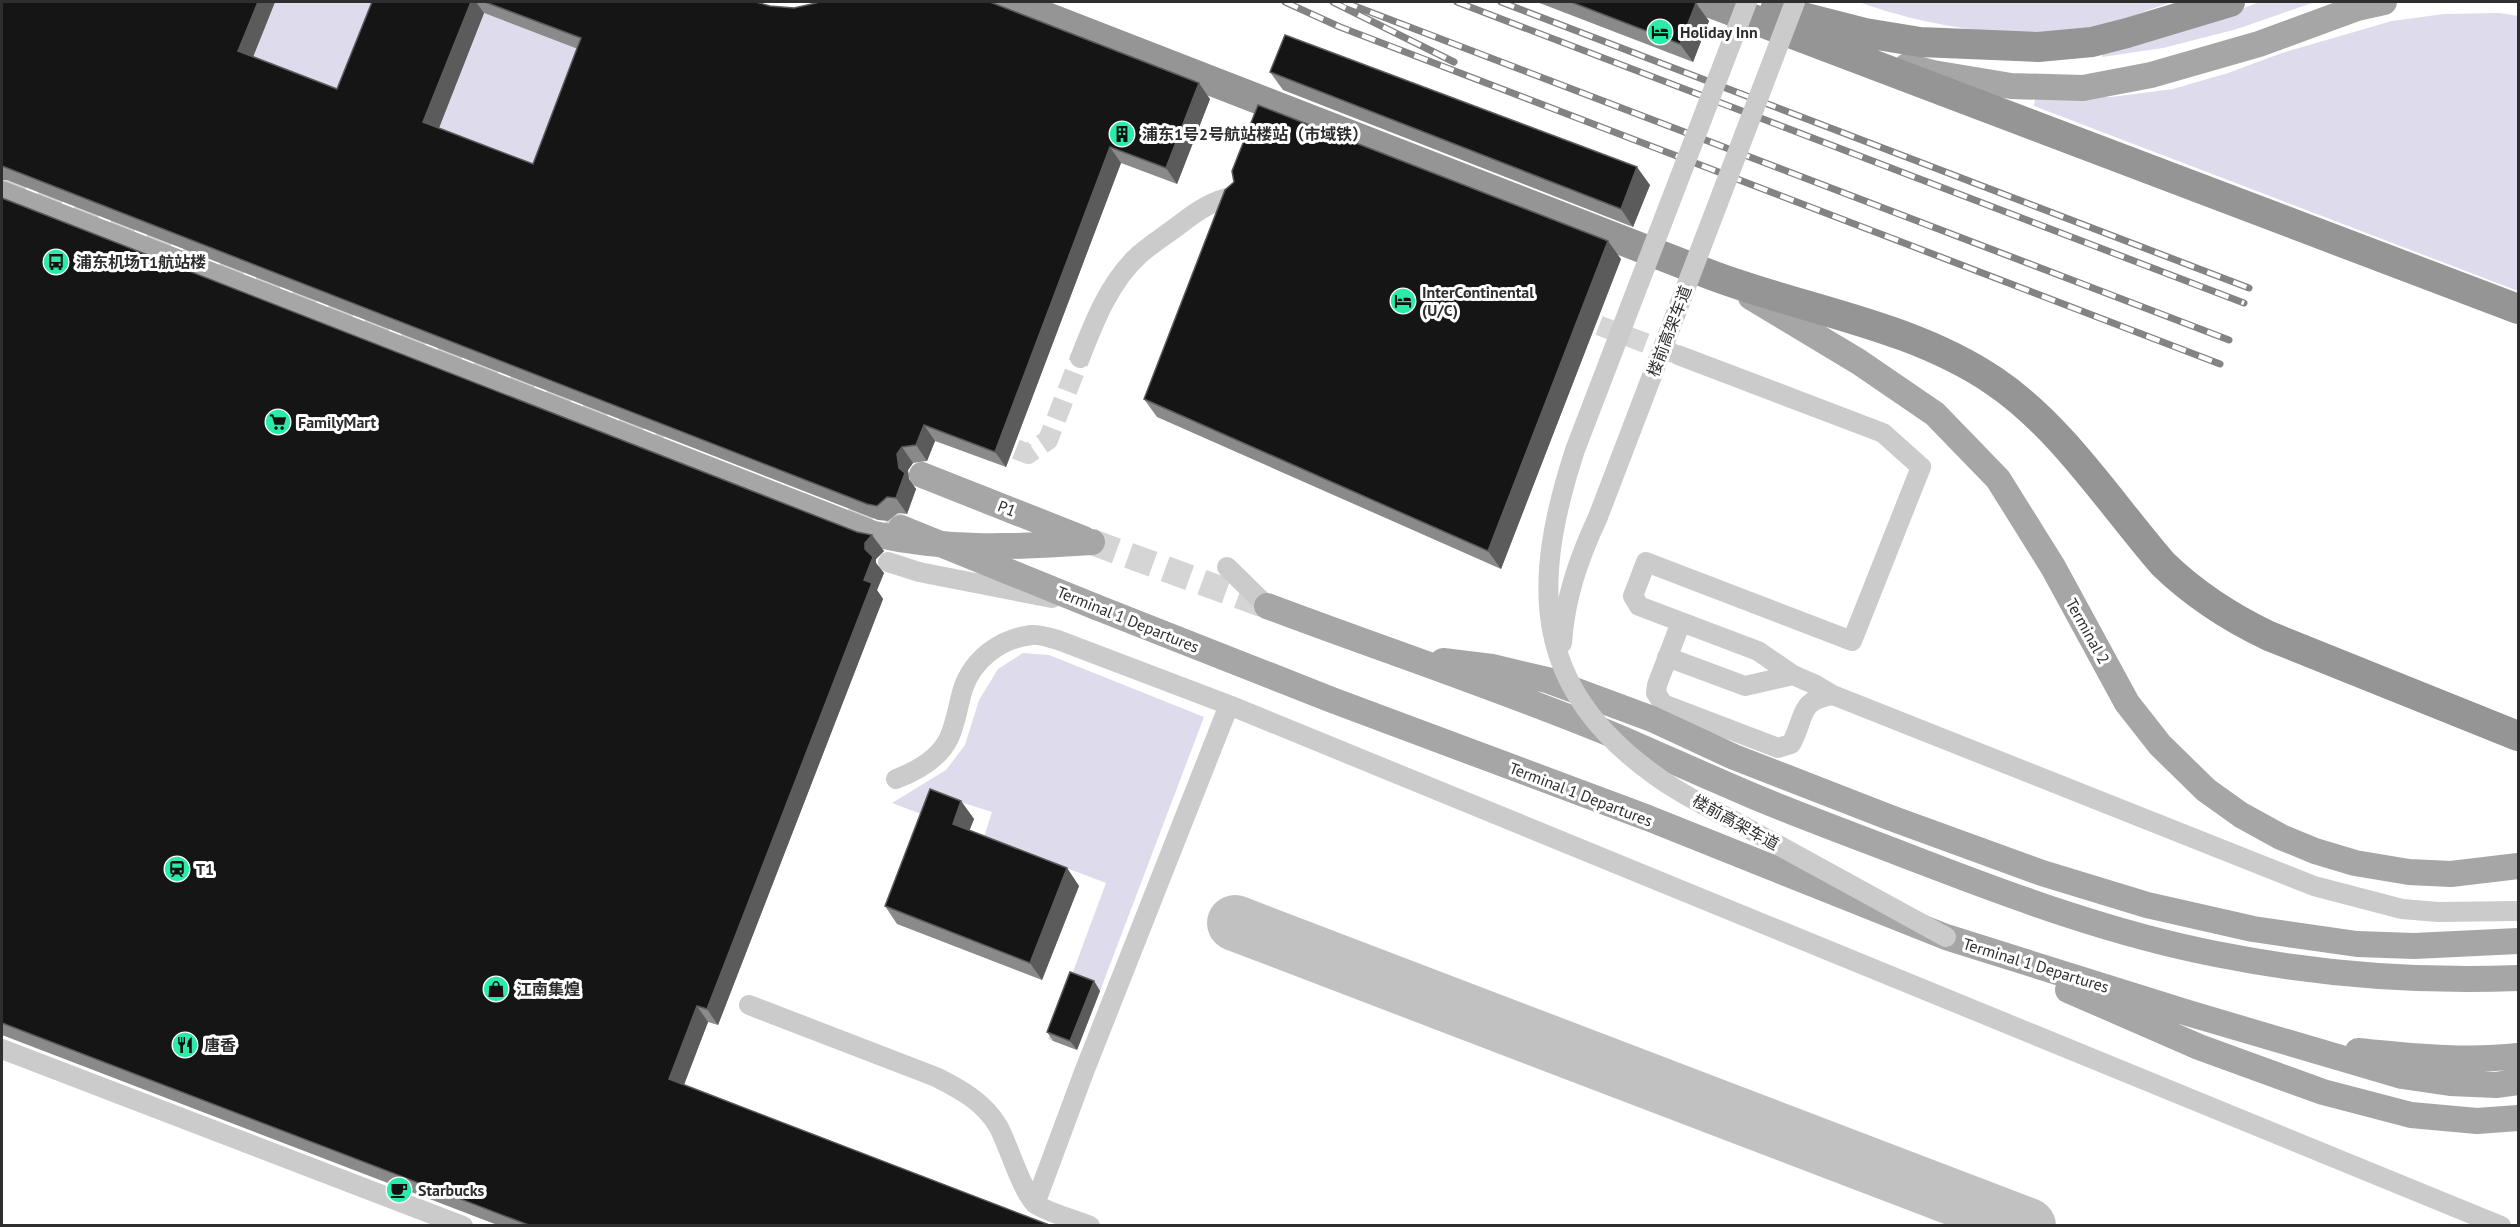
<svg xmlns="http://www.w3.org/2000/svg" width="2520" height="1227" font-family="'PT Sans','Noto Sans SC',sans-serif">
	<rect width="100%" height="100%" fill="#fff"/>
	<path fill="#dedbec" d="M 275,2 L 454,2 L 593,54 L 544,180 L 249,67 Z
		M 1859,2 L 2172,2 C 2149,9 2126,20 2102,26 C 2027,43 1930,28 1859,2 Z
		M 2260,2 L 2315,2 L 2237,29 L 2163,48 L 2102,57 L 2102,50 L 2227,14 Z
		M 2500,13 L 2518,16 L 2518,291 L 2034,106 L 2035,97 L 2111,97 L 2173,89 L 2228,73 L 2282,53 L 2392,21 L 2444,14 Z
		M 1023,653 L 1049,655 L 1204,717 L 1100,991 L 1077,982 L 1053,1041 L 1048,1039 L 1106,883 L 984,837 L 992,812 L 935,794 L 926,816 L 892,803 L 946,770 L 965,745 L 979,700 L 998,669 Z"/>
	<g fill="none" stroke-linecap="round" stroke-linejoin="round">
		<path stroke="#c1c1c1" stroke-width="56" d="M 1235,923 L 2028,1226"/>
		<path stroke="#d5d5d5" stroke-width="20" stroke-dasharray="20 10" stroke-linecap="butt" d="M 1571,315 L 1678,355
			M 988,438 L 1028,454 L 1048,440 L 1080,358"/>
		<path stroke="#d5d5d5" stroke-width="26" stroke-dasharray="26 13" stroke-linecap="butt" d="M 2,178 L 664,436
			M 849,508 L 901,528
			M 1092,542 L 1267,606"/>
		<path stroke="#cbcbcb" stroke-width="20" d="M 1678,355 L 1883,433 L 1921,467 L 1852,641 L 1646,562 L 1633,596 L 1639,606 L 1758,651 L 1793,675 L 1816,685 L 1833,695 L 2314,886 L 2402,909 L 2438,912 L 2518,911
			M 1080,358 C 1094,322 1110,281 1139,255 C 1151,244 1166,235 1179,225 C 1197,211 1213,200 1235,196
			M 888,562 L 919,572 L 1052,598
			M 1227,567 L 1267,606
			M 1681,622 L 1657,685 L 1656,693 L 1663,704 L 1778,748 L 1791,744 C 1806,718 1797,700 1833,695
			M 1667,657 L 1745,686 L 1793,675
			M 896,779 C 917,771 939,759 949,738 C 956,723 958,705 963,689 C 973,659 1000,639 1031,635 C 1040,634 1050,638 1058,640 L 1229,705 L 2501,1226
			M 749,1005 L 936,1077 C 960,1089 984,1102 998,1126 C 1008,1143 1023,1196 1037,1205 C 1052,1214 1073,1219 1090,1226
			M 2,1049 L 463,1226
			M 1035,1204 L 1084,1072 L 1229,705"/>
		<path stroke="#a6a6a6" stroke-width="26" d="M 1907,66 L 1933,73 L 2011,86 L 2083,88 L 2151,75 L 2259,44 L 2357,8 L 2384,2
			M 2,194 L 874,534 C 949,551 1017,547 1092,542
			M 1751,297 L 1859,362 L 1935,414 L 1998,479 L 2053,567 L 2127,703 L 2160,745 L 2206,790 L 2241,815 L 2281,837 L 2315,851 L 2355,863 L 2409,872 L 2451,874 L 2518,866
			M 922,475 L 1084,539
			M 1267,606 C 1384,650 1505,690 1620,738 C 1664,757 1708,777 1753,796 C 1808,819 1864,839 1920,861 C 2016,898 2114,934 2216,954 C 2316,974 2417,982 2518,978
			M 1096,607 L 1332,700 L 1648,818 L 1946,937 L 2188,1013 L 2402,1076 L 2450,1083 L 2496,1085 L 2518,1082
			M 1443,661 L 1492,667 L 1547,680 L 1652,719 L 1734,757 L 1891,818 L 2042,873 L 2147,905 L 2253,929 L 2357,944 L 2414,946 L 2518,941
			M 2068,990 L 2199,1047 L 2323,1092 L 2411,1115 L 2477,1121 L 2518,1118
			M 2358,1051 C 2412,1056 2464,1062 2518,1056"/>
		<path stroke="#959595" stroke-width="30" d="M 1008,2 C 1241,92 1473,184 1706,273 C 1801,310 1908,323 1994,381 C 2061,426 2110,503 2163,564 C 2195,595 2229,617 2269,636 L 2518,736
			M 1708,2 L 2518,309
			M 1775,10 L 1865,33 L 1920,42 L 2038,47 L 2092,42 L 2127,33 L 2230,2"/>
		<g stroke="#838383" stroke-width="7">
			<path id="rail" d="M 1285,2 L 1340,27 L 2220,364
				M 1333,2 L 1454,62
				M 1344,2 L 2229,340
				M 1457,2 L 2244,303
				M 1501,2 L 2249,288"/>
		</g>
		<use href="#rail" stroke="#fff" stroke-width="4.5" stroke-dasharray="14" stroke-linecap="butt"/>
		<path stroke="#cbcbcb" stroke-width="20" d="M 1747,2 L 1575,450 C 1531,585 1531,687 1656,776 C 1684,797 1717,811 1747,828 C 1813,864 1880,901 1946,937
			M 1562,643 C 1565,597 1579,558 1598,517 L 1795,2"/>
		<path stroke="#a6a6a6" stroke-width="26" d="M 901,528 L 1096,607"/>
	</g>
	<path fill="#8a8a8a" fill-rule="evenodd" d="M 2,2 L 275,2 L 253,57 L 337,89 L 372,2 L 756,2 L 770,6 L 794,8 L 816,3 L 819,2 L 992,2 L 992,3 L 1210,99 L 1177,184 L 1121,163 L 1006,467 L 935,441 L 927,461 L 913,463 L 908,470 L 909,479 L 916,489 L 907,514 L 898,513 L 888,521 L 878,520 L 7,180 L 2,180 ZM 484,13 L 578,49 L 533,164 L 439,128 Z
		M 1537,2 L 1694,2 L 1709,21 L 1693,62 Z
		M 1270,72 L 1650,185 L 1633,227 L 1283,90 Z
		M 2,198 L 884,551 L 876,559 L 876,563 L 884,573 L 877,590 L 883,599 L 718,1025 L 708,1022 L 684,1085 L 1052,1226 L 500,1226 L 2,1035 Z
		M 1621,259 L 1501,569 L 1157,417 L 1144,399 Z
		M 961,801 L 974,819 L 969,830 L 1067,868 L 1079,886 L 1042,980 L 897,924 L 885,906 Z
		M 1094,981 L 1100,991 L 1077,1050 L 1053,1041 L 1047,1032 Z"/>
	<path fill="#5b5b5b" d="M 258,2 L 275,2 L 249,67 L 238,51 Z
		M 471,2 L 476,2 L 484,13 L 435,138 L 423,122 Z
		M 1696,3 L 1709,21 L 1693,62 L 1680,44 Z
		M 1199,83 L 1210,99 L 1177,184 L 1166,168 Z
		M 1110,147 L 1121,163 L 1006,467 L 995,452 Z
		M 1637,167 L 1650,185 L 1633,227 L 1621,209 Z
		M 1608,241 L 1621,259 L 1501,569 L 1488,551 Z
		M 924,425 L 935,441 L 927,461 L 916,445 Z
		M 902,447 L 913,463 L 908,470 L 909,479 L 916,489 L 907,514 L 896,498 L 899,468 L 897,454 Z
		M 872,535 L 884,551 L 876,559 L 876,563 L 884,573 L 877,590 L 883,599 L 718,1025 L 707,1009 L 864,580 L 865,543 Z
		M 961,801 L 974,819 L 965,842 L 953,824 Z
		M 1067,868 L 1079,886 L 1042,980 L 1030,963 Z
		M 1094,981 L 1100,991 L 1077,1050 L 1070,1041 Z
		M 697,1006 L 708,1022 L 680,1095 L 669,1079 Z"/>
	<path fill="#151515" stroke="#5b5b5b" stroke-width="1.5" d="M 2,2 L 258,2 L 238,51 L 337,89 L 372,2 L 471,2 L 423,122 L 533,164 L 581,38 L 485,2 L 756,2 L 770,6 L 794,8 L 816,3 L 819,2 L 990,2 L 1199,83 L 1166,168 L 1110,147 L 995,452 L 924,425 L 916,445 L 902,447 L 897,454 L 899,468 L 905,473 L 896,498 L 887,497 L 877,506 L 867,504 L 2,166 Z
		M 1571,2 L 1694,2 L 1696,3 L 1680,44 Z
		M 1285,35 L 1637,167 L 1621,209 L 1270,72 Z
		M 1258,105 L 1608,241 L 1488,551 L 1144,399 L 1225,190 L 1234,182 L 1232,171 Z
		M 2,198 L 857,532 L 872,535 L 865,543 L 865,549 L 873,557 L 864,580 L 872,583 L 707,1009 L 697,1006 L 669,1079 L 1052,1226 L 531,1226 L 2,1023 Z
		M 930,789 L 961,801 L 953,824 L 1067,868 L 1030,963 L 885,906 Z
		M 1070,972 L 1094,981 L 1070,1041 L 1047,1032 Z"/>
	<defs>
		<g id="hotel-disc" transform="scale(1.35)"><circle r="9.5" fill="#29eca8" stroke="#fff"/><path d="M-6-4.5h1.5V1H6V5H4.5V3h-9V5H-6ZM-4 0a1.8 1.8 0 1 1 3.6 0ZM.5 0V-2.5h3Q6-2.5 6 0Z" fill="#111"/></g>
		<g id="building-disc" transform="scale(1.35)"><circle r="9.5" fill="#29eca8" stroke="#fff"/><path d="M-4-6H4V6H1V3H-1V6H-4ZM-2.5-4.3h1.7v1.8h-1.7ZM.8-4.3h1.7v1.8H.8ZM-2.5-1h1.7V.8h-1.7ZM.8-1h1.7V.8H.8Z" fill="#111"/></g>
		<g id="bus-disc" transform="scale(1.35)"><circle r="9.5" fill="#29eca8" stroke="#fff"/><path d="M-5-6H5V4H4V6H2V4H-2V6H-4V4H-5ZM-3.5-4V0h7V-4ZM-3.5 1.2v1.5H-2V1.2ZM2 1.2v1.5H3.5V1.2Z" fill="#111"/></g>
		<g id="supermarket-disc" transform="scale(1.35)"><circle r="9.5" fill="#29eca8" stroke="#fff"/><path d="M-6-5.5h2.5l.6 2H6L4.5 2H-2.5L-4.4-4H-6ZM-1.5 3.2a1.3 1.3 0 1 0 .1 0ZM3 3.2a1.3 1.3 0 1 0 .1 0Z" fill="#111"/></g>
		<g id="station-disc" transform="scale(1.35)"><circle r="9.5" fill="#29eca8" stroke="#fff"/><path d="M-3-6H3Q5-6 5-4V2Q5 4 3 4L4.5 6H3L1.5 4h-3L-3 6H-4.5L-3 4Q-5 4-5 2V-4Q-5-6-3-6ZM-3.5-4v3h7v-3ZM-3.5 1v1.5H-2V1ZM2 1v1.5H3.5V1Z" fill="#111"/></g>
		<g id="shop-disc" transform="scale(1.35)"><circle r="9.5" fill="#29eca8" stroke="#fff"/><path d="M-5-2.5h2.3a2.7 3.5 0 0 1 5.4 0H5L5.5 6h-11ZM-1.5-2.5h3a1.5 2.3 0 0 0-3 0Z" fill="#111"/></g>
		<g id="restaurant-disc" transform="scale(1.35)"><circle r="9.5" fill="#29eca8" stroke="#fff"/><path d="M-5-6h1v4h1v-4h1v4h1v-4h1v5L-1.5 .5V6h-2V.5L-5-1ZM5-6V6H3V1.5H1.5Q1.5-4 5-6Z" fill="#111"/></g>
		<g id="cafe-disc" transform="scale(1.35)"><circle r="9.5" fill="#29eca8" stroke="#fff"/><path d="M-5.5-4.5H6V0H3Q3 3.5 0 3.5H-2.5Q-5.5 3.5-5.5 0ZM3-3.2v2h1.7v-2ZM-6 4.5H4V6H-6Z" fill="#111"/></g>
	</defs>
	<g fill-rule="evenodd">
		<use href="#hotel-disc" x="1660" y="32"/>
		<use href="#building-disc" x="1122" y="134"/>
		<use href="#bus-disc" x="56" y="262"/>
		<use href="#hotel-disc" x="1403" y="301"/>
		<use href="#supermarket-disc" x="278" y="422"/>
		<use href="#station-disc" x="177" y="869"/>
		<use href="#shop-disc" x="496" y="989"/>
		<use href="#restaurant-disc" x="185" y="1045"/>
		<use href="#cafe-disc" x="399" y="1190"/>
	</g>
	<g text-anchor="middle" stroke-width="6" stroke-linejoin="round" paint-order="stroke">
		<g font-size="16" font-weight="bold" fill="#2e2e2e" stroke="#fff" text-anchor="start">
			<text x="1680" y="38">Holiday Inn</text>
			<text x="1142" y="140">浦东1号2号航站楼站（市域铁）</text>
			<text x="76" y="268">浦东机场T1航站楼</text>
			<text x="1422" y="298">InterContinental<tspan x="1422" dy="18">(U/C)</tspan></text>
			<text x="298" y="428">FamilyMart</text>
			<text x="196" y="875">T1</text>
			<text x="516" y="995">江南集煌</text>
			<text x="204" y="1051">唐香</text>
			<text x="418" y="1196">Starbucks</text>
		</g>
		<g font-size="16" fill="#2e2e2e" stroke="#fff">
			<text transform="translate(1669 331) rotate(-69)" y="6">楼前高架车道</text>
			<text transform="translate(1007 508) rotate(21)" y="6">P1</text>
			<text transform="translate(1128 619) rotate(22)" y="6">Terminal 1 Departures</text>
			<text transform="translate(2088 631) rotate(61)" y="6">Terminal 2</text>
			<text transform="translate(1581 794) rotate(21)" y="6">Terminal 1 Departures</text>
			<text transform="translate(1736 822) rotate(29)" y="6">楼前高架车道</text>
			<text transform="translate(2036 965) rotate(17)" y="6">Terminal 1 Departures</text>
		</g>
	</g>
	<rect width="2520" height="1227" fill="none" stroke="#2e2e2e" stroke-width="6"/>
</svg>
